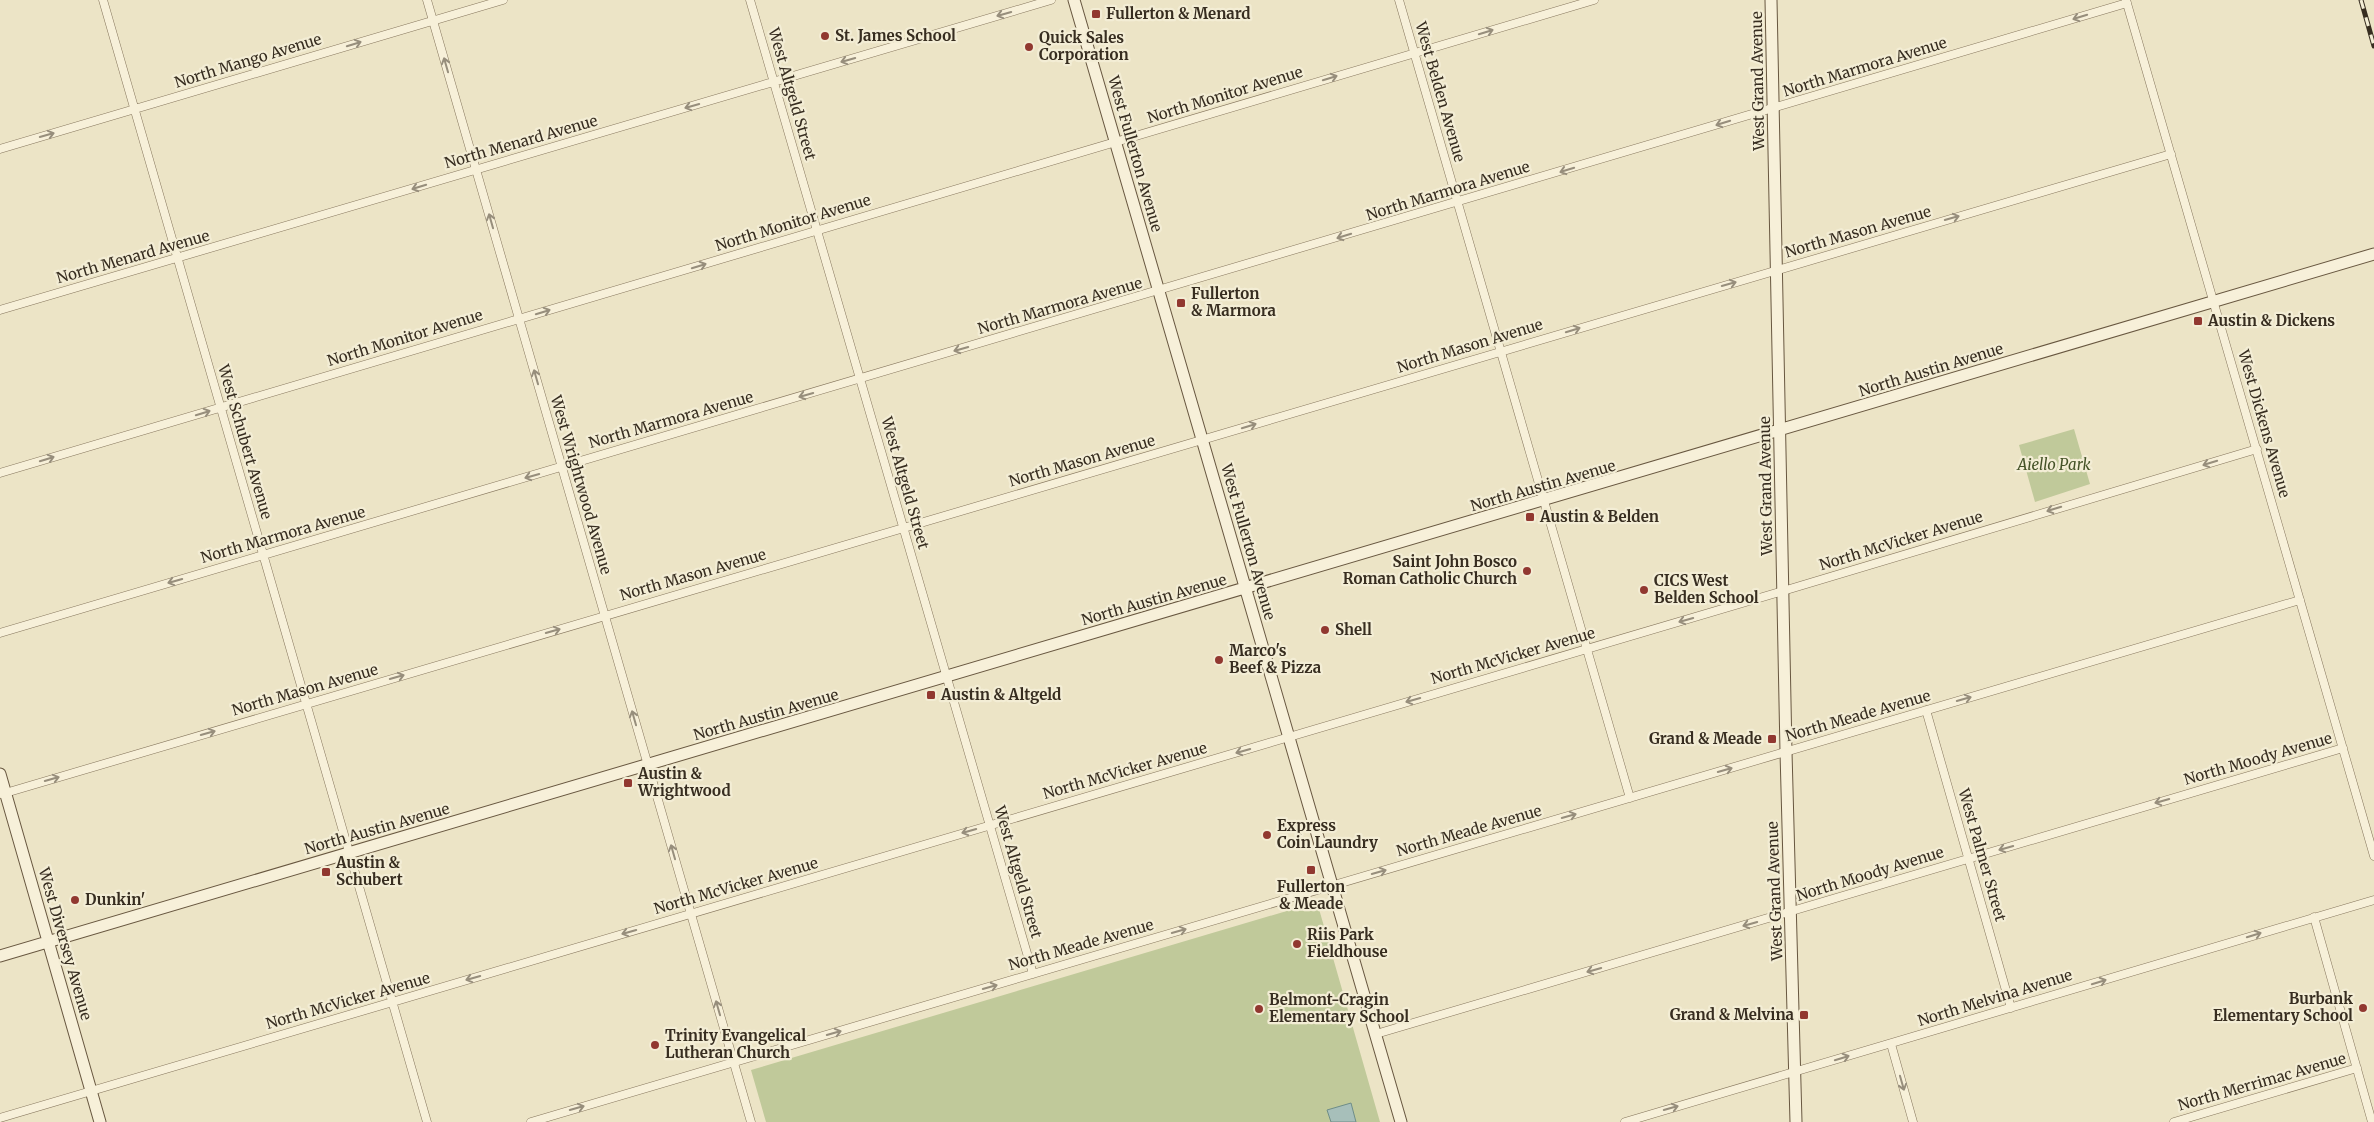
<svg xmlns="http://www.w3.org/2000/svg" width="2374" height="1122" font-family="Merriweather,serif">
	<rect width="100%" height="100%" fill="#ece4c6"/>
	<path fill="#c0c99a" d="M 2074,429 L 2090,484 L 2035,502 L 2019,445 Z
		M 1317,902 L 1380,1122 L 766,1122 L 751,1070 Z"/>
	<path fill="#a7bfba" stroke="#6e8d88" d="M 1351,1103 L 1356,1122 L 1331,1122 L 1327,1110 Z"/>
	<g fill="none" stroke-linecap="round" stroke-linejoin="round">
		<g stroke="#86765d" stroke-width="9">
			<path id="street" d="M 103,0 L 427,1122
				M 427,0 L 751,1122
				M 750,0 L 1033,974
				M 1399,0 L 1630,798
				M 2126,0 L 2374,856
				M 0,149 L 503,0
				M 0,310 L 1051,0
				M 0,473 L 1594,0
				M 0,633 L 2127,3
				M 1926,710 L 2011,1008
				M 2,794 L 2171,154
				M 2314,917 L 2372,1122
				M 1376,1034 L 2343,748
				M 1891,1044 L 1913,1122
				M 0,1118 L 1783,591 L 2257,449
				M 531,1122 L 2300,600
				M 1625,1122 L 2374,900
				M 2174,1122 L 2357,1068"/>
		</g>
		<g stroke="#685740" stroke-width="13">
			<path id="secondary" d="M 1074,0 L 1401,1122
				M 1771,0 L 1786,752 L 1796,1122
				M 0,774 L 100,1122
				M 0,956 L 2374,254"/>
		</g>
		<use href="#street" stroke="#f7f0d9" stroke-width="8"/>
		<use href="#secondary" stroke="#f7f0d9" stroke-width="11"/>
		<g stroke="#372d20" stroke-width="5">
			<path id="rail" d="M 2361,0 L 2374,46"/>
		</g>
		<use href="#rail" stroke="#f3edd5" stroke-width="3" stroke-dasharray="9" stroke-linecap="butt"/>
	</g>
	<defs><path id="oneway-shaft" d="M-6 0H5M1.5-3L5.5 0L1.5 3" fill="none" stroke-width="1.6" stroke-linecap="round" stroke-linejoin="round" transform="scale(1.25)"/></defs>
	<g stroke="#978e7c">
		<use href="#oneway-shaft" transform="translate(1004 14) rotate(164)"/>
		<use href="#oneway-shaft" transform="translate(2080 17) rotate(163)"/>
		<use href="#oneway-shaft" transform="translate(1486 32) rotate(-17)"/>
		<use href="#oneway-shaft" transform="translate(354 44) rotate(-17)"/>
		<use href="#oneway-shaft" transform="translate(848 60) rotate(164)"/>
		<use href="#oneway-shaft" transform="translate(446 65) rotate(-106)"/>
		<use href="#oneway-shaft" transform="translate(1330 78) rotate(-17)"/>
		<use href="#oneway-shaft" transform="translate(692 106) rotate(164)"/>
		<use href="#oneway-shaft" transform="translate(1723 123) rotate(163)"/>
		<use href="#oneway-shaft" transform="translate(47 135) rotate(-16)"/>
		<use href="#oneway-shaft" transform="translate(1567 170) rotate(163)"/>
		<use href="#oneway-shaft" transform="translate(419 187) rotate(163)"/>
		<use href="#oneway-shaft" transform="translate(1952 218) rotate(-16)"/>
		<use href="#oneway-shaft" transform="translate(491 221) rotate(-106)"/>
		<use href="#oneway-shaft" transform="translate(1344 236) rotate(163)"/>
		<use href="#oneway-shaft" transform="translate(699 266) rotate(-17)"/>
		<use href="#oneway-shaft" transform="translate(1729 284) rotate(-16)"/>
		<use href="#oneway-shaft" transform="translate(543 312) rotate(-17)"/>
		<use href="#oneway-shaft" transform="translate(1573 330) rotate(-17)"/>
		<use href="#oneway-shaft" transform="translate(961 349) rotate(164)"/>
		<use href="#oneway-shaft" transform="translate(536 377) rotate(-106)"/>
		<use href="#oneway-shaft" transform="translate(806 395) rotate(164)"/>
		<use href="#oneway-shaft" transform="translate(203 413) rotate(-17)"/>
		<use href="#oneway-shaft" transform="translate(1249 426) rotate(-17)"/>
		<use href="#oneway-shaft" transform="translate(47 459) rotate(-17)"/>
		<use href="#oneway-shaft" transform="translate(2210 463) rotate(163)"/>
		<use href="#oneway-shaft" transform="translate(532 476) rotate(164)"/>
		<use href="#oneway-shaft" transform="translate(2054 509) rotate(163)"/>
		<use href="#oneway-shaft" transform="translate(175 581) rotate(164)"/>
		<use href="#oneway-shaft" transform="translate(1686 620) rotate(164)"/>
		<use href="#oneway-shaft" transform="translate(553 631) rotate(-16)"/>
		<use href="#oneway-shaft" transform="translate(397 677) rotate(-16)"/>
		<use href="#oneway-shaft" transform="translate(1964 699) rotate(-16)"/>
		<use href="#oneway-shaft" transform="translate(1413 700) rotate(164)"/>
		<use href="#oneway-shaft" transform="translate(634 718) rotate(-106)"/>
		<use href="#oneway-shaft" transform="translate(208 733) rotate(-16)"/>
		<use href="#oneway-shaft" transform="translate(1243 751) rotate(164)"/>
		<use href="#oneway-shaft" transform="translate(1725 770) rotate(-16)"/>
		<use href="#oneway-shaft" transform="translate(52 779) rotate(-16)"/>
		<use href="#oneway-shaft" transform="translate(2162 801) rotate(164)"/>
		<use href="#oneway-shaft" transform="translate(1569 816) rotate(-16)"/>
		<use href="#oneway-shaft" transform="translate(969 831) rotate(164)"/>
		<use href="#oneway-shaft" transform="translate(2006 848) rotate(164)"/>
		<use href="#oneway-shaft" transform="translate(673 852) rotate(-106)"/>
		<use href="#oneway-shaft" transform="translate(1379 872) rotate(-16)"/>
		<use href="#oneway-shaft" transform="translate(1750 924) rotate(164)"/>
		<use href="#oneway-shaft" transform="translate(1179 931) rotate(-16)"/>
		<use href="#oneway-shaft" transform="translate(629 932) rotate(164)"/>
		<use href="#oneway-shaft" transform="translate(2254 935) rotate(-17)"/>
		<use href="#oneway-shaft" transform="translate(1594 970) rotate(164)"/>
		<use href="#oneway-shaft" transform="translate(473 978) rotate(164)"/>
		<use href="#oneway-shaft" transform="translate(2099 982) rotate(-17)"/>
		<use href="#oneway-shaft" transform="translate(990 987) rotate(-16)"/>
		<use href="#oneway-shaft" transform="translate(718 1008) rotate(-106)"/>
		<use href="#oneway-shaft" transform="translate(834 1033) rotate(-16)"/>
		<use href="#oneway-shaft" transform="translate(1842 1058) rotate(-17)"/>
		<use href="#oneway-shaft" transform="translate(1902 1083) rotate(74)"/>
		<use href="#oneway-shaft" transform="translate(577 1108) rotate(-16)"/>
		<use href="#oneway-shaft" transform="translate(1671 1108) rotate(-16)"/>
	</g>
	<g fill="#913830" stroke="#f3edd5" stroke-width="2">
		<rect x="1091" y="9" width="10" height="10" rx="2.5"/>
		<circle cx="825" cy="36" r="5"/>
		<circle cx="1029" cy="47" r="5"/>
		<rect x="1176" y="298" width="10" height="10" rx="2.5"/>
		<rect x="2193" y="316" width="10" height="10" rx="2.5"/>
		<rect x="1525" y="512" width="10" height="10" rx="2.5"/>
		<circle cx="1527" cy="571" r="5"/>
		<circle cx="1644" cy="590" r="5"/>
		<circle cx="1325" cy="630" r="5"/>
		<circle cx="1219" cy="660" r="5"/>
		<rect x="926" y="690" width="10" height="10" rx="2.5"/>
		<rect x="1767" y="734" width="10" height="10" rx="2.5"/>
		<rect x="623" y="778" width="10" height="10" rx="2.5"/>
		<circle cx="1267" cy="835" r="5"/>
		<rect x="1306" y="865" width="10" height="10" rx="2.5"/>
		<rect x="321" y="867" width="10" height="10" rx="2.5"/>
		<circle cx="75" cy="900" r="5"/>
		<circle cx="1297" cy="944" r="5"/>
		<circle cx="2363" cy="1008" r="5"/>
		<circle cx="1259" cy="1009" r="5"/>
		<rect x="1799" y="1010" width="10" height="10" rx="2.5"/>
		<circle cx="655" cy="1045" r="5"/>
	</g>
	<g text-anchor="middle" stroke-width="4.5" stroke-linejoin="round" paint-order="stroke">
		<g font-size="15" font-weight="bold" fill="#372d20" stroke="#f3edd5" text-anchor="start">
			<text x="1106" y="19">Fullerton &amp; Menard</text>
			<text x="835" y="41">St. James School</text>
			<text x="1039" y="43">Quick Sales<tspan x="1039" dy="17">Corporation</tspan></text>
			<text x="1191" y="299">Fullerton<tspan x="1191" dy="17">&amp; Marmora</tspan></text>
			<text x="2208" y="326">Austin &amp; Dickens</text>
			<text x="1540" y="522">Austin &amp; Belden</text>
			<text x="1517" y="567" text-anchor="end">Saint John Bosco<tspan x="1517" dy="17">Roman Catholic Church</tspan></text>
			<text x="1654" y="586">CICS West<tspan x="1654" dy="17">Belden School</tspan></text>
			<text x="1335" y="635">Shell</text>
			<text x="1229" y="656">Marco's<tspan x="1229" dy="17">Beef &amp; Pizza</tspan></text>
			<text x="941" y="700">Austin &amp; Altgeld</text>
			<text x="1762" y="744" text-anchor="end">Grand &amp; Meade</text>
			<text x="638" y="779">Austin &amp;<tspan x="638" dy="17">Wrightwood</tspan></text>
			<text x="1277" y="831">Express<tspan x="1277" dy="17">Coin Laundry</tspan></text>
			<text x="336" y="868">Austin &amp;<tspan x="336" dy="17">Schubert</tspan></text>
			<text x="1311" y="892" text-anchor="middle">Fullerton<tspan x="1311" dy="17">&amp; Meade</tspan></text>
			<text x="85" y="905">Dunkin'</text>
			<text x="1307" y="940">Riis Park<tspan x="1307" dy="17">Fieldhouse</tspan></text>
			<text x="2353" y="1004" text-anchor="end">Burbank<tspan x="2353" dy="17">Elementary School</tspan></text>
			<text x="1269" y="1005">Belmont-Cragin<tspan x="1269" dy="17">Elementary School</tspan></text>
			<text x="1794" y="1020" text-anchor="end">Grand &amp; Melvina</text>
			<text x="665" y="1041">Trinity Evangelical<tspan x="665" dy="17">Lutheran Church</tspan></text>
		</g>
		<g font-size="15" fill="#372d20" stroke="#f3edd5">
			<text transform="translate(248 61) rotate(-17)" y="5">North Mango Avenue</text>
			<text transform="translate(1865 67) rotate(-17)" y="5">North Marmora Avenue</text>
			<text transform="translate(1758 81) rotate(-91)" y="5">West Grand Avenue</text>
			<text transform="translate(1440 92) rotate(74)" y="5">West Belden Avenue</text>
			<text transform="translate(792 94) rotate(74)" y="5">West Altgeld Street</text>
			<text transform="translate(1225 95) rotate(-17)" y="5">North Monitor Avenue</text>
			<text transform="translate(521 142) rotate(-16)" y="5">North Menard Avenue</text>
			<text transform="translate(1135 154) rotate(74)" y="5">West Fullerton Avenue</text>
			<text transform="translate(1448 191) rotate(-17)" y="5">North Marmora Avenue</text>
			<text transform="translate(793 223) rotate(-17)" y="5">North Monitor Avenue</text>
			<text transform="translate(1858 232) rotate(-16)" y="5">North Mason Avenue</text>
			<text transform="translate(133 257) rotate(-16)" y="5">North Menard Avenue</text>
			<text transform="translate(1060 306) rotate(-16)" y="5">North Marmora Avenue</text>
			<text transform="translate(405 338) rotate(-17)" y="5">North Monitor Avenue</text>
			<text transform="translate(1470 346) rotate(-17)" y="5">North Mason Avenue</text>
			<text transform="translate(1931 370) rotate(-17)" y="5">North Austin Avenue</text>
			<text transform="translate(671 420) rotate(-16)" y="5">North Marmora Avenue</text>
			<text transform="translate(2264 424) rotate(74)" y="5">West Dickens Avenue</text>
			<text transform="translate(245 442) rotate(74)" y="5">West Schubert Avenue</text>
			<text transform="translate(1082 461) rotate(-16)" y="5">North Mason Avenue</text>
			<text transform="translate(905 483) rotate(74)" y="5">West Altgeld Street</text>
			<text transform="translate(581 485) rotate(74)" y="5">West Wrightwood Avenue</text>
			<text transform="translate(1543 486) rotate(-16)" y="5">North Austin Avenue</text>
			<text transform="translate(1766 486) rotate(-91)" y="5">West Grand Avenue</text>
			<text transform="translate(283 535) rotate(-16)" y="5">North Marmora Avenue</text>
			<text transform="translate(1901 541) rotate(-17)" y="5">North McVicker Avenue</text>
			<text transform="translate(1248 542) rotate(74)" y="5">West Fullerton Avenue</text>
			<text transform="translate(693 575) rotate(-16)" y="5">North Mason Avenue</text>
			<text transform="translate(1154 600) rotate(-16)" y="5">North Austin Avenue</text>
			<text transform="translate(1513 656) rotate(-16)" y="5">North McVicker Avenue</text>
			<text transform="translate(305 690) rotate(-16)" y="5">North Mason Avenue</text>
			<text transform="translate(766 715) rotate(-16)" y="5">North Austin Avenue</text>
			<text transform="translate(1858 716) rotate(-16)" y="5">North Meade Avenue</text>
			<text transform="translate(2258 759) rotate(-16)" y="5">North Moody Avenue</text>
			<text transform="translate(1125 771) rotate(-16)" y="5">North McVicker Avenue</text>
			<text transform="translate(377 829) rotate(-16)" y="5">North Austin Avenue</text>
			<text transform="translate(1469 831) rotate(-16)" y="5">North Meade Avenue</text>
			<text transform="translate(1982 855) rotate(74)" y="5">West Palmer Street</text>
			<text transform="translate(1018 872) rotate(74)" y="5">West Altgeld Street</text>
			<text transform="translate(1870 874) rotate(-17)" y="5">North Moody Avenue</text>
			<text transform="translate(736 886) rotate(-16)" y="5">North McVicker Avenue</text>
			<text transform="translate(1775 891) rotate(-92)" y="5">West Grand Avenue</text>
			<text transform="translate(65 944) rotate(74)" y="5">West Diversey Avenue</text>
			<text transform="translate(1081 945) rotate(-16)" y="5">North Meade Avenue</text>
			<text transform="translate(1995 998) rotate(-17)" y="5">North Melvina Avenue</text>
			<text transform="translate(348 1001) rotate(-16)" y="5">North McVicker Avenue</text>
			<text transform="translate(2262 1082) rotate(-16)" y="5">North Merrimac Avenue</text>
		</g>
		<g font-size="15" font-style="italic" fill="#445227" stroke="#f3edd5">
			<text x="2054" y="470">Aiello Park</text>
		</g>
	</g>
</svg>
